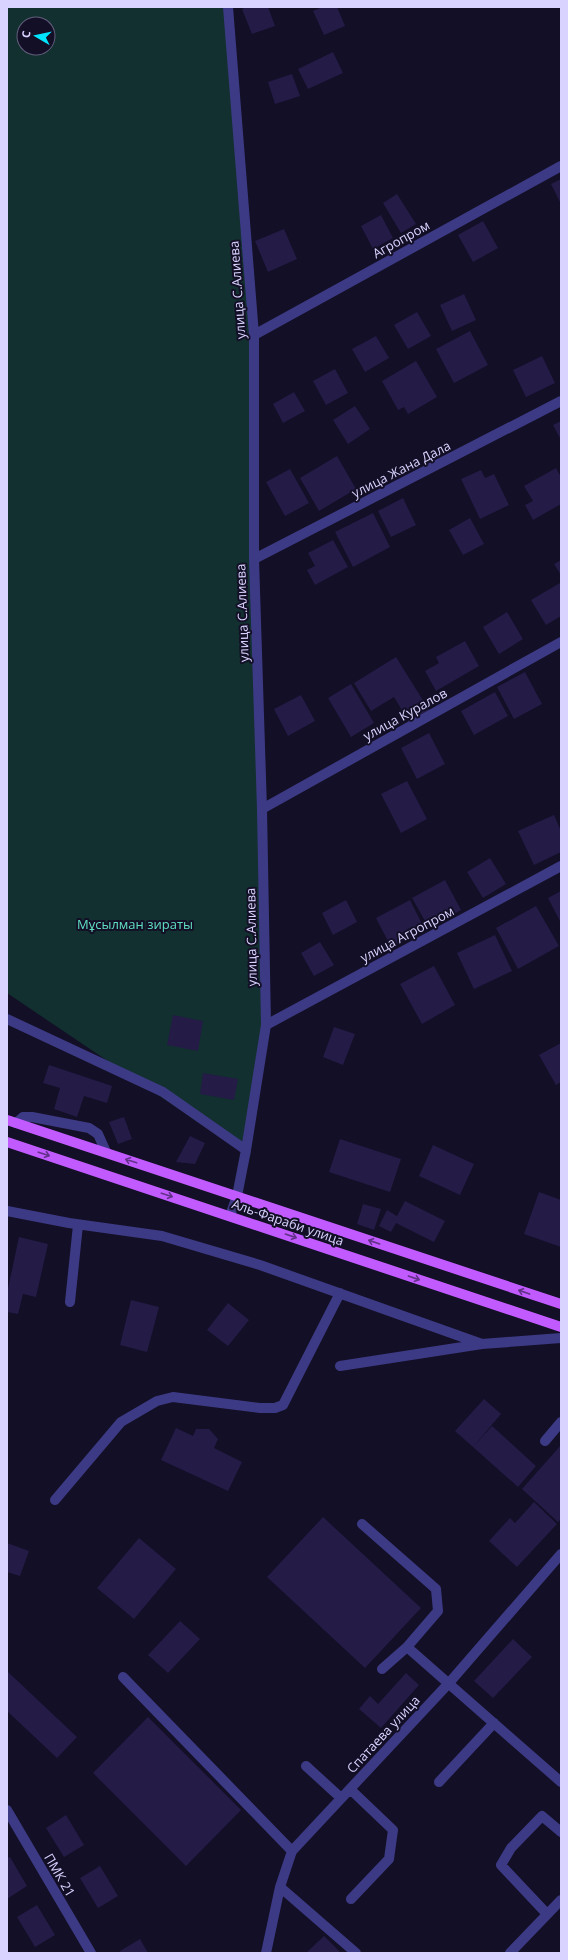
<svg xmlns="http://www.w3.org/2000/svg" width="568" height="1960" font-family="'Open Sans',sans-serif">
	<rect width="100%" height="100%" fill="#130f26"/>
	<path fill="#12302f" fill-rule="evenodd" d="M 7,7 L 228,7 L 254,335 L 266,1025 L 250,1157 L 7,993 ZM 24,24 L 48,24 L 48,48 L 24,48 Z"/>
	<path fill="#241b47" d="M 247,7 L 268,7 L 275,26 L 252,34 L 242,9 Z
		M 322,7 L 337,7 L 345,26 L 324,35 L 313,11 Z
		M 333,52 L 343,73 L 308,89 L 298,69 Z
		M 292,74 L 300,96 L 275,104 L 268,82 Z
		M 561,179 L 561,204 L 551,184 Z
		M 397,194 L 416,224 L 401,233 L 383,203 Z
		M 381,215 L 393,238 L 373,249 L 361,226 Z
		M 483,221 L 498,248 L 473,262 L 458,235 Z
		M 284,229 L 297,259 L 268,272 L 255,241 Z
		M 464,294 L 476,320 L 452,331 L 440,305 Z
		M 417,312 L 431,336 L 408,349 L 394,325 Z
		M 470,331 L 488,365 L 454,383 L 436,349 Z
		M 376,336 L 389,358 L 365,372 L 352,349 Z
		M 542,356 L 555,383 L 526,397 L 513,370 Z
		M 416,361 L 437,397 L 408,414 L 404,407 L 398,410 L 382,381 Z
		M 335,369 L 348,393 L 326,405 L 313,381 Z
		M 294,392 L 305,411 L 283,423 L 273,404 Z
		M 355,406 L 370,429 L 348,444 L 333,420 Z
		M 561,421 L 561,440 L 553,425 Z
		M 337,456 L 356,489 L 319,511 L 300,478 Z
		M 556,468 L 561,477 L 561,504 L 533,520 L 525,505 L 533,501 L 524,486 Z
		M 290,469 L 309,503 L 285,516 L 266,482 Z
		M 481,470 L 485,478 L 494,474 L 509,505 L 480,519 L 461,479 Z
		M 403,498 L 416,525 L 391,537 L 378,511 Z
		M 373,513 L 390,547 L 353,567 L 335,532 Z
		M 470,518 L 484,544 L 463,555 L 449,530 Z
		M 333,540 L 348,567 L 315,585 L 307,570 L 315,566 L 308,553 Z
		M 561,560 L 561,575 L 554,564 Z
		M 560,583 L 561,616 L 546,625 L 531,600 Z
		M 507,612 L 523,639 L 499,654 L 483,627 Z
		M 465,641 L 479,666 L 436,691 L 425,671 L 439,663 L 436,657 Z
		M 396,657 L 429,710 L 409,722 L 394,697 L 371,711 L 354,683 Z
		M 525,672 L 542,704 L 514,719 L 497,687 Z
		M 351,684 L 374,723 L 351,737 L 328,698 Z
		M 495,692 L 508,716 L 474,735 L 461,711 Z
		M 301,695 L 315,721 L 288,736 L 274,709 Z
		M 429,733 L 445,764 L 417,779 L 401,748 Z
		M 407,781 L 427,819 L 401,833 L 381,794 Z
		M 554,815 L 561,831 L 561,852 L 534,865 L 518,831 Z
		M 490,858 L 506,884 L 483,898 L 467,872 Z
		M 445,880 L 461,910 L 429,928 L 412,898 Z
		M 561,891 L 561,923 L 548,898 Z
		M 346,900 L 357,922 L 333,935 L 322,913 Z
		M 410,900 L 425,930 L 391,947 L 376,918 Z
		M 536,906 L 559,946 L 518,969 L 496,928 Z
		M 495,935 L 512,971 L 474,989 L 457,953 Z
		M 320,942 L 334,965 L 314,976 L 301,953 Z
		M 434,966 L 455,1005 L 422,1024 L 400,984 Z
		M 173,1015 L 203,1021 L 198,1051 L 167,1045 Z
		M 334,1027 L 355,1034 L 343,1065 L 323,1057 Z
		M 561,1043 L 561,1082 L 556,1085 L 539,1055 Z
		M 49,1065 L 112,1086 L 107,1103 L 84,1096 L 77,1117 L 54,1109 L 60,1088 L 43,1083 Z
		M 203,1073 L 238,1079 L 234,1100 L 200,1094 Z
		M 124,1117 L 132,1139 L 118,1144 L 109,1122 Z
		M 190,1136 L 205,1143 L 195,1164 L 176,1162 Z
		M 340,1139 L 401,1159 L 390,1192 L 329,1172 Z
		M 433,1145 L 474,1164 L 460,1195 L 419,1176 Z
		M 539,1192 L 561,1200 L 561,1247 L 524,1234 Z
		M 405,1201 L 445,1221 L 434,1242 L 396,1223 L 391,1232 L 379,1226 L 387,1210 L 397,1216 Z
		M 363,1204 L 381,1209 L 374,1230 L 357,1224 Z
		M 19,1237 L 48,1244 L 36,1297 L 23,1294 L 18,1314 L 7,1312 L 7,1293 Z
		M 131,1300 L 159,1307 L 147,1352 L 120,1345 Z
		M 228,1303 L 249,1320 L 228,1346 L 207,1330 Z
		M 484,1399 L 501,1414 L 473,1447 L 455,1431 Z
		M 492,1426 L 536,1466 L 518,1487 L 473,1447 Z
		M 176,1428 L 193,1436 L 196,1429 L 209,1429 L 218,1439 L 214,1448 L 242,1462 L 228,1491 L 161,1460 Z
		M 561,1445 L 561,1519 L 558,1522 L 522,1489 Z
		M 534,1502 L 557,1524 L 517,1567 L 489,1541 L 510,1518 L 515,1523 Z
		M 323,1517 L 421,1608 L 365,1668 L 267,1577 Z
		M 139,1538 L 176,1569 L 134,1619 L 97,1588 Z
		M 7,1543 L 29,1551 L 20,1576 L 7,1572 Z
		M 180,1621 L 200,1639 L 168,1673 L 148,1655 Z
		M 513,1639 L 532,1657 L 493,1698 L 474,1681 Z
		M 7,1671 L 77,1737 L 57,1758 L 7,1711 Z
		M 406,1673 L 419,1685 L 381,1728 L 359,1709 L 370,1696 L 378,1704 Z
		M 148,1717 L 241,1810 L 186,1866 L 93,1773 Z
		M 66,1815 L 84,1845 L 64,1857 L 46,1828 Z
		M 10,1857 L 27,1886 L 7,1899 L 7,1858 Z
		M 100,1866 L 118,1896 L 98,1908 L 80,1878 Z
		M 37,1905 L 55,1935 L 35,1947 L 17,1917 Z
		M 324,1936 L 341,1953 L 306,1953 Z
		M 140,1939 L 148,1953 L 121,1953 L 120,1951 Z"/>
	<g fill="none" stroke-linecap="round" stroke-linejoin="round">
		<path stroke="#3d3a85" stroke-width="10" d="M 228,7 L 254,335 L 254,559 L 262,809 L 266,1025 L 246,1150 L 237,1196 L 230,1216
			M 254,335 L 561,166
			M 254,559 L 561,401
			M 262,809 L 561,642
			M 7,1019 L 163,1092 L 246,1150
			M 266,1025 L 561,866
			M 16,1123 L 23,1117 L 32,1117 L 89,1128 L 98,1134 L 106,1152
			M 7,1211 L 69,1223 L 162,1236 L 260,1265 L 482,1344
			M 70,1302 L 78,1225
			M 340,1366 L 482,1344 L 561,1338
			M 545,1441 L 561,1422
			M 55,1500 L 121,1422 L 157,1401 L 173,1397 L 260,1408 L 275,1408 L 283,1405 L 340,1293
			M 362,1524 L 436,1589 L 438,1611 L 407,1647 L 382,1669
			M 407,1647 L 561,1782
			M 123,1677 L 292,1851
			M 306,1766 L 341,1798
			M 439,1782 L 494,1723
			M 350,1789 L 393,1830 L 389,1859 L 351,1899
			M 7,1810 L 91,1953
			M 280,1887 L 356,1953
			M 547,1914 L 501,1865 L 511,1848 L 542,1816 L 561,1832
			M 266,1953 L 280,1887 L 292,1851 L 449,1683 L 561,1554
			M 510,1953 L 561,1900"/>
		<path stroke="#c25bff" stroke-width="10" d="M 7,1120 L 561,1304
			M 7,1142 L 561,1327"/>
	</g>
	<defs><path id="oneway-shaft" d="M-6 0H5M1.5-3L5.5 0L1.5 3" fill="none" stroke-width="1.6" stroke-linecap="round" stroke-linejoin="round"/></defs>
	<g stroke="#623188">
		<use href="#oneway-shaft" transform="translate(44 1154) rotate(18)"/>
		<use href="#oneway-shaft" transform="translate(131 1161) rotate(-162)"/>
		<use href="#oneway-shaft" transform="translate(167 1195) rotate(18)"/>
		<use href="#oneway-shaft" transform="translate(291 1236) rotate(19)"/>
		<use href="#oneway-shaft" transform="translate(374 1242) rotate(-161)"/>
		<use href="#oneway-shaft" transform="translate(414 1278) rotate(19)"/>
		<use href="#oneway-shaft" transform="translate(524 1292) rotate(-161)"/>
	</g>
	<g text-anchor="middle" stroke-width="4" stroke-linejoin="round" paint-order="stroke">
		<g font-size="13" fill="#d9d4ff" stroke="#130f26">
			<text transform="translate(401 239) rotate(-29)" y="5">Агропром</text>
			<text transform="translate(237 290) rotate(-94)" y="5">улица С.Алиева</text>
			<text transform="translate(401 469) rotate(-27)" y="5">улица Жана Дала</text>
			<text transform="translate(242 613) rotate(-92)" y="5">улица С.Алиева</text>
			<text transform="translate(405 714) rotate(-29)" y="5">улица Куралов</text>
			<text transform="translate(407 934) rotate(-28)" y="5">улица Агропром</text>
			<text transform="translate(251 937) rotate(-91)" y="5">улица С.Алиева</text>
			<text transform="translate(288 1222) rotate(19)" y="5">Аль-Фараби улица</text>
			<text transform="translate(383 1734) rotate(-47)" y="5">Спатаева улица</text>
			<text transform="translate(60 1875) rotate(60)" y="5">ПМК 21</text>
		</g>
		<g font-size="13" fill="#5fe0c0" stroke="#130f26">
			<text x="135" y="929">Мұсылман зираты</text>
		</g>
	</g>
	<rect width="568" height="1960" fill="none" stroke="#d9d4ff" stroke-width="16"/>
	<g transform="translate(36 36) rotate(279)"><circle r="19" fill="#130f26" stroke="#625e7d"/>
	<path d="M0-3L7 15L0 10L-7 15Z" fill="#00e5ff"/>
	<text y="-6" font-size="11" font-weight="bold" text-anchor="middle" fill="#d9d4ff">С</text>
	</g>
</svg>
